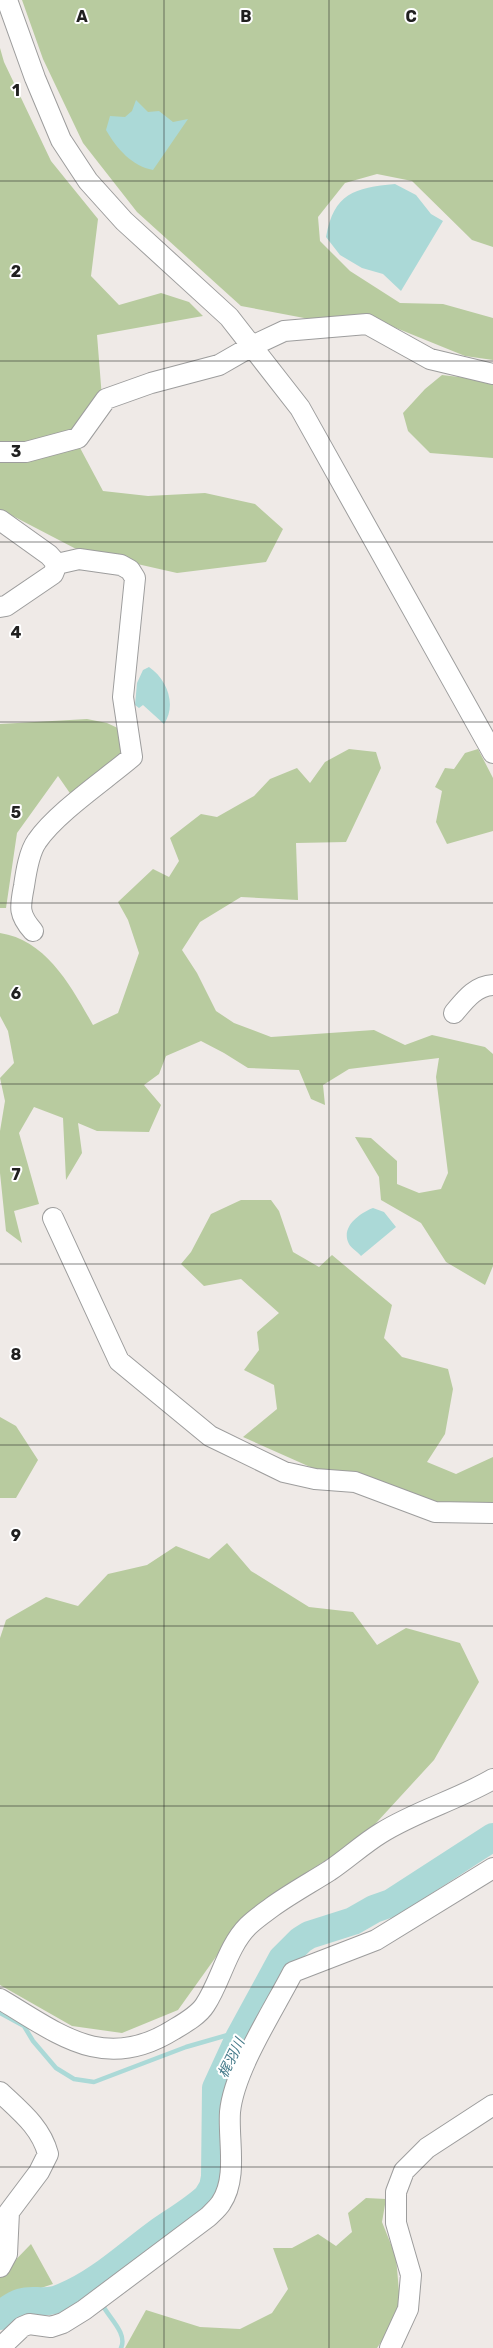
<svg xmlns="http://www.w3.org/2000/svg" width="493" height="2348" font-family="Rubik,'Noto Sans JP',sans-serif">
	<rect width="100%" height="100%" fill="#efeae7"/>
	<path fill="#b8cb9f" d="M 22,0 L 493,0 L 493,247 L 472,240 L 412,181 L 377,174 L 345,183 L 318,217 L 320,241 L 350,271 L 400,303 L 443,304 L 493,318 L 493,360 L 465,356 L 369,317 L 320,321 L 241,306 L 137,212 L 83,143 L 43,59 Z
		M 0,48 L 4,62 L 51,161 L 98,219 L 91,276 L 119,305 L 161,293 L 189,302 L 203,316 L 97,335 L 102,398 L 79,446 L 103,491 L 148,496 L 205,493 L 255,504 L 283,529 L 266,562 L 177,573 L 80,551 L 9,514 L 0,513 Z
		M 442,375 L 493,381 L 493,458 L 430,453 L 408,431 L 403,413 L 425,389 Z
		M 87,719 L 107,723 L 122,730 L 126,762 L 74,799 L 58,776 L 17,833 L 6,908 L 0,908 L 0,724 Z
		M 349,749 L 376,752 L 381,768 L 346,842 L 296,843 L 298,900 L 241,897 L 200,922 L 182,950 L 197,973 L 216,1011 L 234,1023 L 271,1037 L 374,1030 L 405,1045 L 432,1035 L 485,1047 L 493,1054 L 493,1266 L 485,1285 L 446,1262 L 421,1223 L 381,1200 L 379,1177 L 355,1137 L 371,1138 L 397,1161 L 397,1184 L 419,1193 L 441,1189 L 448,1173 L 436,1077 L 439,1058 L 349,1069 L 323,1085 L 325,1105 L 311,1099 L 299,1070 L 248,1068 L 224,1053 L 201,1041 L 166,1056 L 159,1074 L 144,1085 L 161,1105 L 149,1132 L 97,1131 L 78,1123 L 82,1153 L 66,1180 L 63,1118 L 34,1107 L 19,1133 L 39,1204 L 14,1211 L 22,1243 L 6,1231 L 0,1173 L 0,1131 L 5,1101 L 0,1078 L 14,1063 L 8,1031 L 0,1016 L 0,933 C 47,940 72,988 93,1025 L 118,1013 L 139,953 L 128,920 L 118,902 L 153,869 L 169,877 L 179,861 L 170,838 L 201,814 L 217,817 L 254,796 L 270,779 L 297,768 L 310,783 L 325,762 Z
		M 478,749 L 493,778 L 493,831 L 447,844 L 436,822 L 442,791 L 435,787 L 445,768 L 454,769 L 465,753 Z
		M 241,1200 L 271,1200 L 279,1211 L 293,1252 L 319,1267 L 332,1255 L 392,1305 L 384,1338 L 402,1357 L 448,1369 L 453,1389 L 445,1434 L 427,1462 L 456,1474 L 493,1457 L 493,1504 L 437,1506 L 317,1470 L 243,1437 L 277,1409 L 274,1385 L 244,1370 L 259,1350 L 257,1332 L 279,1313 L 241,1279 L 204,1286 L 181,1264 L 191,1252 L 211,1214 Z
		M 0,1417 L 16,1426 L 38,1460 L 16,1498 L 0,1498 Z
		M 227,1543 L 251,1571 L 309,1607 L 353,1612 L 377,1645 L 406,1628 L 460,1643 L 479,1682 L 434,1760 L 366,1834 L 288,1885 L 243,1919 L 178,2010 L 122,2033 L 72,2026 L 0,1985 L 0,1638 L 6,1620 L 46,1597 L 78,1606 L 108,1574 L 147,1565 L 176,1546 L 209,1559 Z
		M 366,2198 L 386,2199 L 382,2222 L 396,2257 L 400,2303 L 390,2329 L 377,2348 L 125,2348 L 146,2310 L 200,2327 L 240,2329 L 272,2313 L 288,2289 L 273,2248 L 292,2248 L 318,2234 L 336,2246 L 352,2232 L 348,2213 Z
		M 31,2244 L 53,2284 L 11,2298 L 0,2307 L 0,2276 Z"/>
	<path fill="#abd9d7" d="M 136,100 L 148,112 L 159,111 L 173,122 L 188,119 L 153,170 C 132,166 117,149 106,130 L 110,116 L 125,117 L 132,111 Z
		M 395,184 L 416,195 L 431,214 L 443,221 L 401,291 L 383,274 L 362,268 L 340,255 L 326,237 C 334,193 354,188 395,184 Z
		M 149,667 C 167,679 177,705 164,724 L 143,705 L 139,708 L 135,705 L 137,683 L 143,670 Z
		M 373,1208 L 384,1212 L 396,1227 L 361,1256 C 358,1252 351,1248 349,1244 C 340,1227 360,1213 373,1208 Z"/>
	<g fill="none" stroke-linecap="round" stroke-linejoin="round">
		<path stroke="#abd9d7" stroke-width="4.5" d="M 0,2013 L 24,2026 L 33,2041 L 56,2068 L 74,2079 L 94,2082 L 186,2047 L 231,2034 L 239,2038
			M 102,2304 C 108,2317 128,2333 121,2348"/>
		<path stroke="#abd9d7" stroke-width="28" d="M 0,2316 C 29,2289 36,2309 63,2297 C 98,2283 127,2255 157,2233 C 174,2221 192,2211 207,2197 L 213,2187 L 215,2177 L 216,2088 L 239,2038 L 282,1959 L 301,1940 L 309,1935 L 353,1921 L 374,1909 L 391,1903 L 493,1837"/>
		<g stroke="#9d9d9d" stroke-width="22">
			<path id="minor" d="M 7,0 L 35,78 L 61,140 L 88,181 L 124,221 L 229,317 L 300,408 L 493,753
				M 0,452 L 26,452 L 78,438 L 106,399 L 151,383 L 219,365 L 252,346 L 284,331 L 367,324 L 430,359 L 493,374
				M 0,520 L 49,555 L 57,564 L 53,574 L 6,606 L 0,607
				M 33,931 C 18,914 20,907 24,886 C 26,872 29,852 37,841 C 56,813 105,780 132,757 L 123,697 L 135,578 L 130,570 L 121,565 L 79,559 L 57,564
				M 454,1013 C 465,1000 475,986 493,985
				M 53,1218 L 119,1361 L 210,1436 L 284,1472 L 315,1479 L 355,1482 L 435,1512 L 493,1513
				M 0,1999 C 59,2034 104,2073 173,2030 C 183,2024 198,2016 205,2005 C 221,1981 227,1947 248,1926 C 255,1919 264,1913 272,1907 C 290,1894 310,1883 329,1871 C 347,1859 363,1844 381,1833 C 416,1811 457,1800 493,1779
				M 0,2092 C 20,2111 41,2127 48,2154 L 39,2172 L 9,2212 L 7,2254 L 0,2267
				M 0,2348 L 22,2327 L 29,2324 L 51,2327 L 63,2323 L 84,2310 L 208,2217 C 212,2213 218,2208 221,2203 C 238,2178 228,2140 230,2112 C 234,2070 273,2011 293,1972 L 376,1940 L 493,1868
				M 390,2348 L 408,2309 L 411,2275 L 396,2223 L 396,2192 L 404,2171 L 427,2148 L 493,2105"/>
		</g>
		<use href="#minor" stroke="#fff" stroke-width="20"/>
	</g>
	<path fill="none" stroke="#202020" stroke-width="1" stroke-opacity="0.55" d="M 164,0 L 164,2348M 329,0 L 329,2348M 0,181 L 493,181M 0,361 L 493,361M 0,542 L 493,542M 0,722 L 493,722M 0,903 L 493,903M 0,1084 L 493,1084M 0,1264 L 493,1264M 0,1445 L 493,1445M 0,1626 L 493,1626M 0,1806 L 493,1806M 0,1987 L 493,1987M 0,2167 L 493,2167"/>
	<g text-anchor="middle" stroke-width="4" stroke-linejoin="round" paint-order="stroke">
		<g font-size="14" font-style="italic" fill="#467b8a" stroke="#fff">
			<text transform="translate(231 2058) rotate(-64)" y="5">梶羽川</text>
		</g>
	</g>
	<g font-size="16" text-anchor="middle" font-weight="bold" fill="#202020" stroke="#fff" stroke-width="4" stroke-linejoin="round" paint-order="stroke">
		<text x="82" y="22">A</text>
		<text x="246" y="22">B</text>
		<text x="411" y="22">C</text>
		<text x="16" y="96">1</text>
		<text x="16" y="277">2</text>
		<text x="16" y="457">3</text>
		<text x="16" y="638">4</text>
		<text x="16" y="818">5</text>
		<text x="16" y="999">6</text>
		<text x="16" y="1180">7</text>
		<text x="16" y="1360">8</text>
		<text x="16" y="1541">9</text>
	</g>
</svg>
